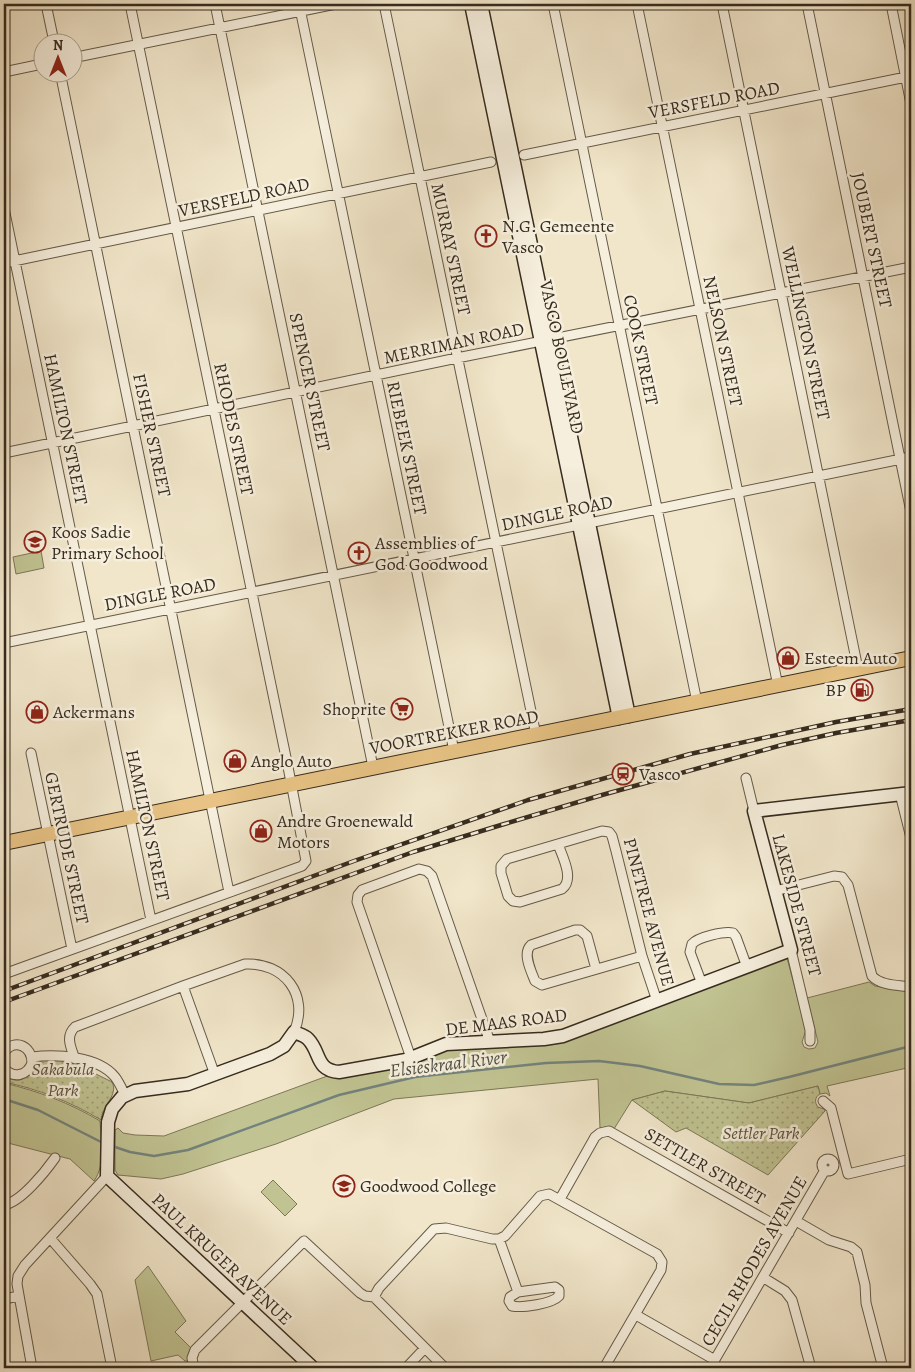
<svg xmlns="http://www.w3.org/2000/svg" width="915" height="1372" font-family="Alegreya,serif">
	<defs>
		<pattern id="park-dots" width="8" height="8" patternUnits="userSpaceOnUse" patternTransform="scale(1.25)"><rect width="8" height="8" fill="#c1c392"/><path d="M2 2h.1M6 6h.1" fill="none" stroke="#9e9f77" stroke-width="1.8" stroke-linecap="round"/></pattern>
	</defs>
	<rect width="100%" height="100%" fill="#f1e6ca"/>
	<filter id="stains"><feTurbulence type="fractalNoise" baseFrequency=".004" numOctaves="4"/><feColorMatrix values="0 0 0 0 .2 0 0 0 0 .09 0 0 0 0 .02 0 0 0 .5 -.17"/></filter>
	<radialGradient id="worn" r=".72"><stop offset=".6" stop-color="#630" stop-opacity="0"/><stop offset="1" stop-color="#630" stop-opacity=".3"/></radialGradient>
	<path fill="#c1c392" stroke="#7c7758" d="M 41,551 L 44,568 L 16,574 L 13,557 Z
		M 787,958 L 806,1030 L 802,1042 L 804,1047 L 809,1049 L 815,1048 L 818,1042 L 807,998 L 869,982 L 875,986 L 911,992 L 911,1070 L 907,1068 L 827,1086 L 830,1096 L 826,1093 L 820,1094 L 818,1086 L 749,1103 L 665,1091 L 632,1100 L 614,1129 L 606,1127 L 600,1128 L 598,1079 L 394,1099 L 276,1144 L 183,1174 L 161,1179 L 118,1175 L 115,1170 L 115,1130 L 118,1128 L 123,1133 L 135,1135 L 164,1136 L 330,1075 L 439,1051 L 546,1042 Z
		M 4,1083 C 38,1091 70,1103 100,1121 C 101,1140 106,1164 94,1181 L 70,1159 L 4,1142 Z
		M 273,1180 L 297,1204 L 285,1216 L 261,1192 Z
		M 148,1266 L 186,1321 L 175,1332 L 192,1349 L 189,1361 L 185,1361 L 178,1355 L 151,1361 L 135,1280 Z"/>
	<path fill="url(#park-dots)" stroke="#7c7758" d="M 45,1059 L 76,1062 L 76,1064 L 112,1082 C 119,1095 102,1105 101,1120 C 71,1102 38,1089 4,1082 L 4,1075 C 27,1091 30,1066 45,1059 Z
		M 818,1086 L 820,1094 C 815,1097 814,1102 818,1107 L 824,1109 L 825,1111 L 768,1175 L 686,1128 L 676,1132 L 632,1100 L 665,1091 L 749,1103 Z"/>
	<g fill="none" stroke-linecap="round" stroke-linejoin="round">
		<path stroke="#73837d" stroke-width="2.5" d="M 4,1099 L 38,1110 L 105,1144
			M 112,1146 L 130,1152 L 154,1156 L 188,1150 L 339,1095 L 415,1077 L 546,1063 L 599,1061 L 640,1066 L 719,1084 L 754,1085 L 789,1077 L 911,1046"/>
		<g stroke="#655a49" stroke-width="11">
			<path id="street" d="M 46,4 L 54,42
				M 215,4 L 373,767
				M 299,4 L 454,751
				M 384,4 L 536,735
				M 553,4 L 697,702
				M 637,4 L 778,686
				M 722,4 L 858,669
				M 807,4 L 911,512
				M 891,4 L 911,104
				M 72,58 L 336,4
				M 4,72 L 42,64
				M 60,72 L 229,892
				M 524,155 L 911,76
				M 4,208 L 151,920
				M 4,263 L 491,162
				M 4,453 L 457,358 L 911,267
				M 4,643 L 911,457
				M 31,753 L 72,949
				M 746,778 L 754,811
				M 900,794 L 911,838
				M 558,844 C 562,856 575,879 562,889 L 520,902 L 513,901 L 508,896 L 501,873 L 501,866 L 507,859 L 602,831 L 609,832 L 612,836 L 616,851 L 642,956 L 657,1001
				M 775,891 L 834,876 L 842,877 L 848,885 L 872,976 C 881,986 899,985 911,987
				M 791,950 L 810,1030 L 810,1041
				M 596,969 L 587,936 L 580,930 L 575,930 L 531,945 C 522,953 531,971 535,981 L 542,985 L 642,956
				M 4,974 L 302,866 L 306,861 L 288,767 L 130,4
				M 702,984 L 690,952 L 692,944 C 698,937 724,931 733,933 L 736,937 L 747,967
				M 183,986 L 215,1075
				M 4,1052 C 15,1038 32,1046 32,1063 C 27,1076 13,1079 4,1068
				M 32,1057 C 57,1054 98,1056 115,1077 C 119,1082 122,1089 125,1095
				M 411,1058 L 357,902 L 358,895 L 362,890 L 419,869 L 427,871 L 432,876 L 490,1042
				M 75,1059 C 71,1048 65,1036 75,1027 L 183,986 L 245,964 C 284,962 310,995 294,1032
				M 823,1101 L 831,1108 L 848,1174 L 911,1159
				M822 1165a6 6 0 1 1 12 0a6 6 0 1 1-12 0Z
				M 560,1199 L 595,1137 L 600,1133 L 609,1131 L 789,1233
				M 4,1205 C 21,1202 45,1172 55,1158
				M 796,1221 L 829,1240 L 851,1247 L 857,1252 L 865,1285 L 866,1303 L 883,1368
				M 50,1238 L 90,1284 L 97,1294 L 112,1368
				M 499,1239 L 518,1292
				M 764,1278 L 785,1291 L 792,1300 L 811,1368
				M 555,1287 L 559,1290 L 559,1296 C 552,1304 522,1308 512,1306 L 509,1301 L 510,1297 L 518,1292 Z
				M 374,1297 L 379,1288 L 434,1229 L 446,1228 L 492,1239 L 499,1239 L 505,1236 L 540,1196 L 549,1194 L 657,1254 L 662,1262 L 661,1270 L 604,1368
				M 4,1299 L 19,1296
				M 636,1315 L 715,1360
				M 32,1368 L 17,1284 L 18,1276 L 25,1265 L 107,1176
				M 194,1368 L 192,1358 L 195,1350 L 304,1241 L 360,1293 L 365,1296 L 374,1297 L 445,1368
				M 406,1368 L 424,1349
				M 710,1368 L 825,1170"/>
		</g>
		<g stroke="#362b1e" stroke-width="15">
			<path id="secondary" d="M 471,4 L 619,718
				M 481,4 L 629,716
				M 313,1368 L 107,1176 L 108,1122 L 112,1109 L 122,1097 L 135,1091 L 188,1084 L 270,1054 L 284,1046 L 294,1032 C 298,1034 304,1035 308,1039 C 321,1052 315,1070 339,1072 L 406,1060 L 446,1044 L 544,1039 L 563,1036 L 791,950 L 754,811 L 911,793"/>
		</g>
		<g stroke="#362b1e" stroke-width="16">
			<path id="primary" d="M 4,843 L 911,658"/>
		</g>
		<use href="#street" stroke="#f6efdd" stroke-width="9"/>
		<use href="#secondary" stroke="#f6efdd" stroke-width="12"/>
		<use href="#primary" stroke="#e8c385" stroke-width="14"/>
		<g stroke="#362b1e" stroke-width="4.5">
			<path id="rail" d="M 4,991 L 354,861 L 528,800 L 690,754 L 836,722 L 911,709
				M 4,1002 L 413,852 L 501,825 L 602,795 L 782,745 L 836,733 L 911,720"/>
		</g>
		<use href="#rail" stroke="#f6efdd" stroke-width="2.5" stroke-dasharray="8" stroke-linecap="butt"/>
	</g>
	<defs>
		<g id="church-ring" transform="scale(1.125)"><circle r="9.5" fill="#f6efdd" stroke="#8f2418" stroke-width="1.5"/><path d="M-1.2-6h2.4v3.5h3.3v2.4h-3.3V6h-2.4V-.1h-3.3v-2.4h3.3Z" fill="#8f2418"/></g>
		<g id="school-ring" transform="scale(1.125)"><circle r="9.5" fill="#f6efdd" stroke="#8f2418" stroke-width="1.5"/><path d="M0-5L7-2L0 1L-7-2ZM-4 1L0 2.5L4 1V4Q0 6-4 4Z" fill="#8f2418"/></g>
		<g id="shop-ring" transform="scale(1.125)"><circle r="9.5" fill="#f6efdd" stroke="#8f2418" stroke-width="1.5"/><path d="M-5-2.5h2.3a2.7 3.5 0 0 1 5.4 0H5L5.5 6h-11ZM-1.5-2.5h3a1.5 2.3 0 0 0-3 0Z" fill="#8f2418"/></g>
		<g id="fuel-ring" transform="scale(1.125)"><circle r="9.5" fill="#f6efdd" stroke="#8f2418" stroke-width="1.5"/><path d="M-5.5-6h7V0h2V4h1.3V-2.5L3-4.5l.8-.8L6-3V5H2.5V1h-1V6h-7ZM-4.2-4.7v3.2H.2V-4.7Z" fill="#8f2418"/></g>
		<g id="supermarket-ring" transform="scale(1.125)"><circle r="9.5" fill="#f6efdd" stroke="#8f2418" stroke-width="1.5"/><path d="M-6-5.5h2.5l.6 2H6L4.5 2H-2.5L-4.4-4H-6ZM-1.5 3.2a1.3 1.3 0 1 0 .1 0ZM3 3.2a1.3 1.3 0 1 0 .1 0Z" fill="#8f2418"/></g>
		<g id="station-ring" transform="scale(1.125)"><circle r="9.5" fill="#f6efdd" stroke="#8f2418" stroke-width="1.5"/><path d="M-3-6H3Q5-6 5-4V2Q5 4 3 4L4.5 6H3L1.5 4h-3L-3 6H-4.5L-3 4Q-5 4-5 2V-4Q-5-6-3-6ZM-3.5-4v3h7v-3ZM-3.5 1v1.5H-2V1ZM2 1v1.5H3.5V1Z" fill="#8f2418"/></g>
		<g id="university-ring" transform="scale(1.125)"><circle r="9.5" fill="#f6efdd" stroke="#8f2418" stroke-width="1.5"/><path d="M0-5L7-2L0 1L-7-2ZM-4 1L0 2.5L4 1V4Q0 6-4 4Z" fill="#8f2418"/></g>
	</defs>
	<g fill-rule="evenodd">
		<use href="#church-ring" x="486" y="236"/>
		<use href="#school-ring" x="35" y="542"/>
		<use href="#church-ring" x="359" y="553"/>
		<use href="#shop-ring" x="788" y="658"/>
		<use href="#fuel-ring" x="862" y="690"/>
		<use href="#supermarket-ring" x="402" y="709"/>
		<use href="#shop-ring" x="37" y="712"/>
		<use href="#shop-ring" x="235" y="761"/>
		<use href="#station-ring" x="623" y="774"/>
		<use href="#shop-ring" x="261" y="831"/>
		<use href="#university-ring" x="344" y="1186"/>
	</g>
	<g text-anchor="middle" stroke-width="5" stroke-linejoin="round" paint-order="stroke">
		<g font-size="18" fill="#362b1e" stroke="#f6efdd">
			<text transform="translate(714 100) rotate(-11)" y="6">VERSFELD ROAD</text>
			<text transform="translate(244 197) rotate(-12)" y="6">VERSFELD ROAD</text>
			<text transform="translate(872 240) rotate(78)" y="6">JOUBERT STREET</text>
			<text transform="translate(451 249) rotate(78)" y="6">MURRAY STREET</text>
			<text transform="translate(806 333) rotate(78)" y="6">WELLINGTON STREET</text>
			<text transform="translate(723 341) rotate(78)" y="6">NELSON STREET</text>
			<text transform="translate(454 343) rotate(-12)" y="6">MERRIMAN ROAD</text>
			<text transform="translate(641 350) rotate(78)" y="6">COOK STREET</text>
			<text transform="translate(562 357) rotate(78)" y="6">VASCO BOULEVARD</text>
			<text transform="translate(310 382) rotate(78)" y="6">SPENCER STREET</text>
			<text transform="translate(66 429) rotate(78)" y="6">HAMILTON STREET</text>
			<text transform="translate(234 429) rotate(78)" y="6">RHODES STREET</text>
			<text transform="translate(152 435) rotate(78)" y="6">FISHER STREET</text>
			<text transform="translate(407 448) rotate(78)" y="6">RIEBEEK STREET</text>
			<text transform="translate(557 513) rotate(-12)" y="6">DINGLE ROAD</text>
			<text transform="translate(160 594) rotate(-11)" y="6">DINGLE ROAD</text>
			<text transform="translate(454 732) rotate(-11)" y="6">VOORTREKKER ROAD</text>
			<text transform="translate(148 825) rotate(78)" y="6">HAMILTON STREET</text>
			<text transform="translate(67 848) rotate(78)" y="6">GERTRUDE STREET</text>
			<text transform="translate(797 905) rotate(75)" y="6">LAKESIDE STREET</text>
			<text transform="translate(649 912) rotate(75)" y="6">PINETREE AVENUE</text>
			<text transform="translate(506 1022) rotate(-7)" y="6">DE MAAS ROAD</text>
			<text transform="translate(705 1166) rotate(30)" y="6">SETTLER STREET</text>
			<text transform="translate(222 1259) rotate(43)" y="6">PAUL KRUGER AVENUE</text>
			<text transform="translate(754 1261) rotate(-60)" y="6">CECIL RHODES AVENUE</text>
		</g>
		<g font-size="18" fill="#362b1e" stroke="#f6efdd" text-anchor="start">
			<text x="502" y="232">N.G. Gemeente<tspan x="502" dy="21">Vasco</tspan></text>
			<text x="51" y="538">Koos Sadie<tspan x="51" dy="21">Primary School</tspan></text>
			<text x="375" y="549">Assemblies of<tspan x="375" dy="21">God Goodwood</tspan></text>
			<text x="804" y="664">Esteem Auto</text>
			<text x="846" y="696" text-anchor="end">BP</text>
			<text x="386" y="715" text-anchor="end">Shoprite</text>
			<text x="53" y="718">Ackermans</text>
			<text x="251" y="767">Anglo Auto</text>
			<text x="639" y="780">Vasco</text>
			<text x="277" y="827">Andre Groenewald<tspan x="277" dy="21">Motors</tspan></text>
			<text x="360" y="1192">Goodwood College</text>
		</g>
		<g font-size="18" font-style="italic" fill="#59513b" stroke="#f6efdd">
			<text x="63" y="1075">Sakabula<tspan x="63" dy="21">Park</tspan></text>
			<text x="761" y="1139">Settler Park</text>
		</g>
		<g font-size="19" font-style="italic" fill="#505046" stroke="#f6efdd">
			<text transform="translate(448 1063) rotate(-7)" y="7">Elsieskraal River</text>
		</g>
	</g>
	<rect width="915" height="1372" fill="none" stroke="#f1e6ca" stroke-width="20"/>
	<rect x="5" y="5" width="905" height="1362" fill="none" stroke="#362b1e" stroke-width="2.5"/>
	<rect x="10" y="10" width="895" height="1352" fill="none" stroke="#362b1e"/>
	<g transform="translate(58 58)"><circle r="24" fill="#f6efdd" stroke="#a9a191"/>
	<path d="M0-4L9 19L0 12L-9 19Z" fill="#8f2418"/>
	<text y="-8" font-size="14" font-weight="bold" text-anchor="middle" fill="#362b1e">N</text>
	</g>
	<rect width="100%" height="100%" filter="url(#stains)"/>
	<rect width="100%" height="100%" fill="url(#worn)"/>
</svg>
